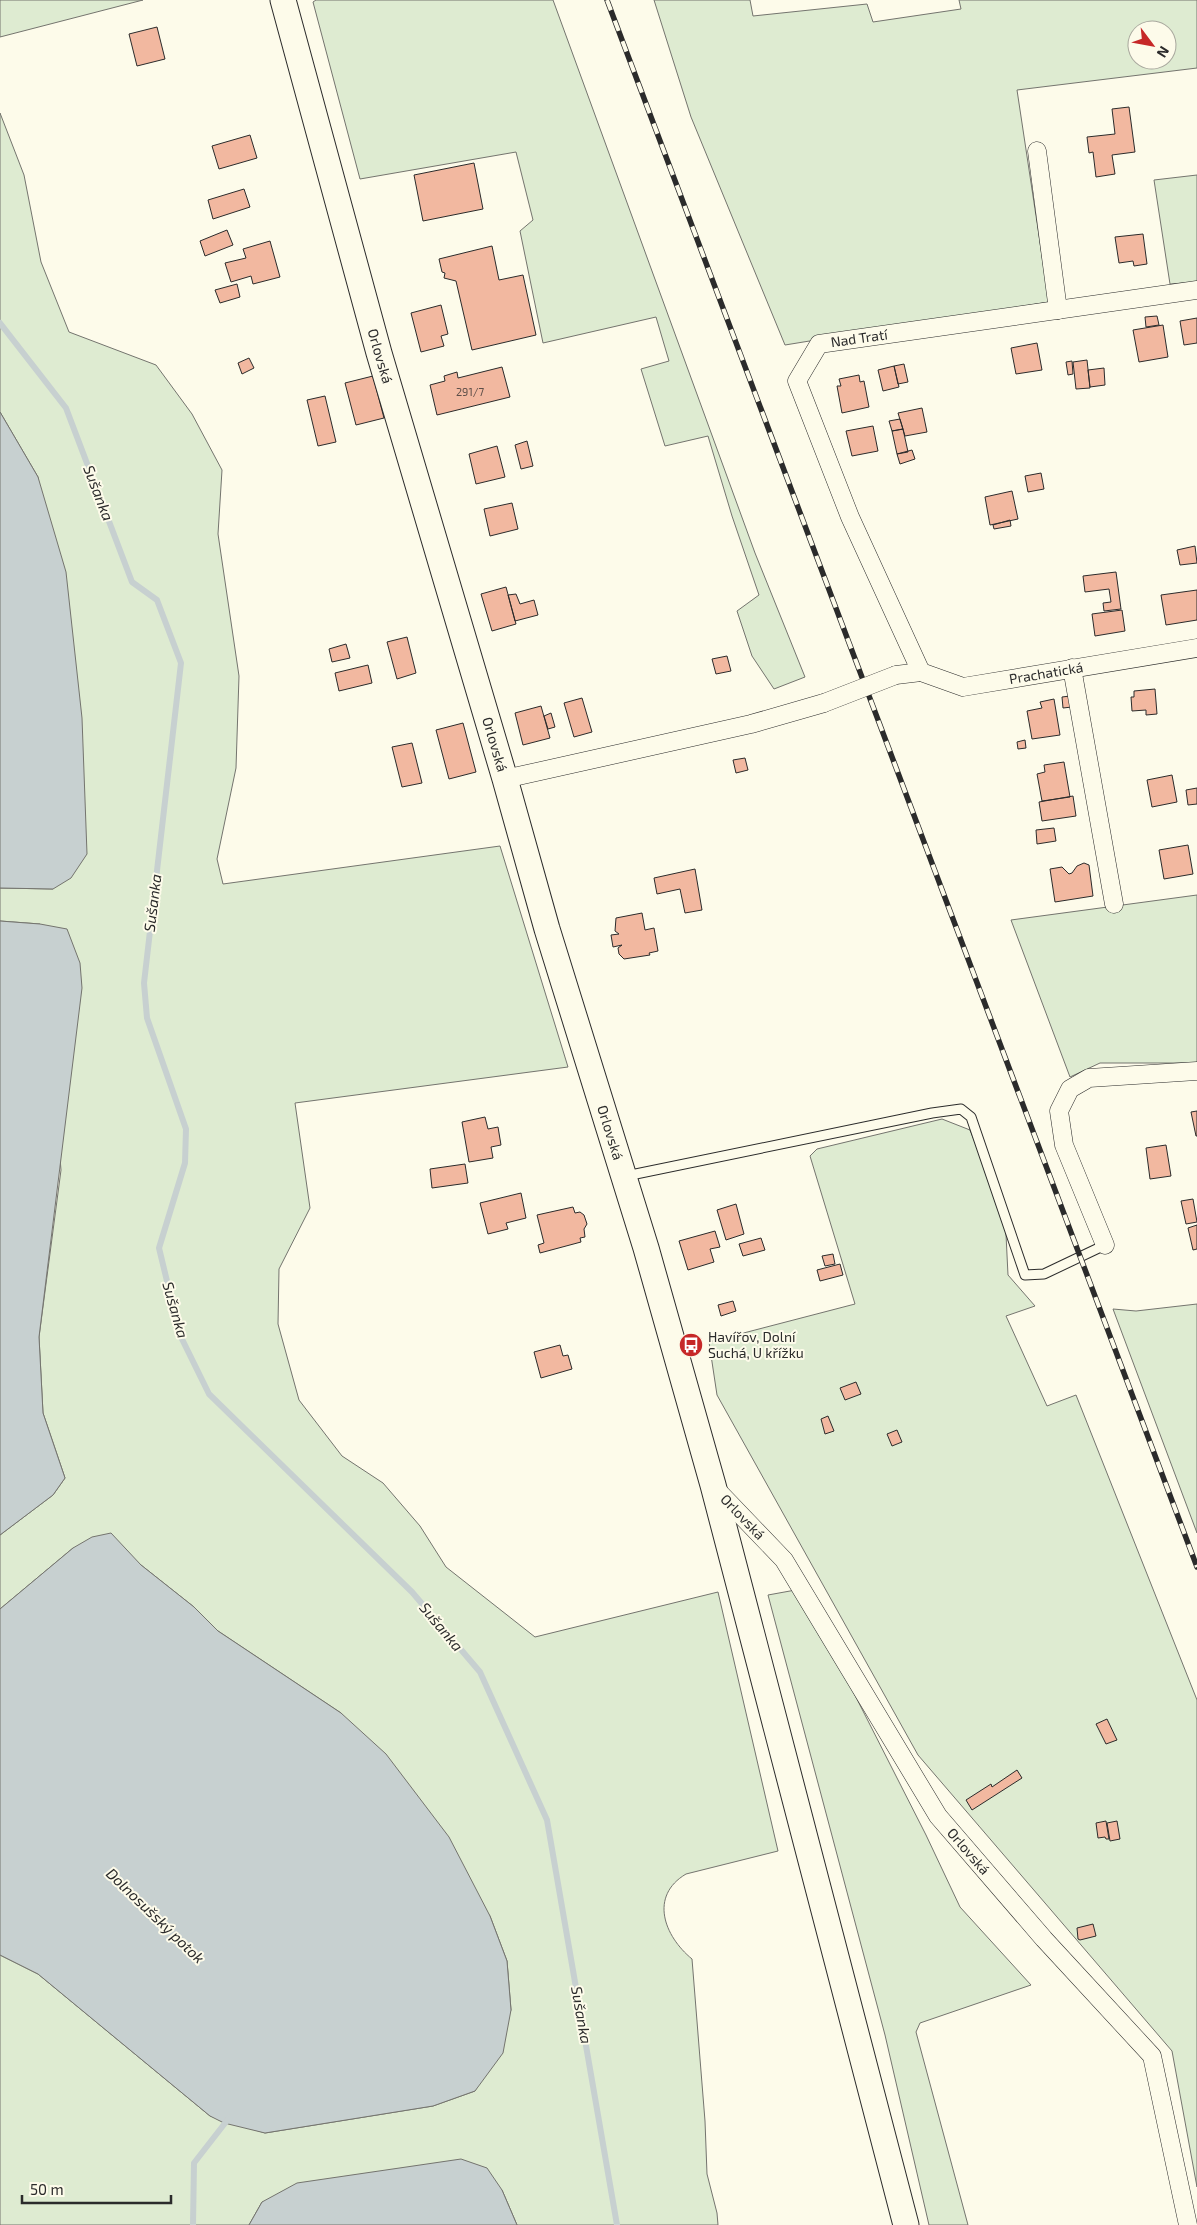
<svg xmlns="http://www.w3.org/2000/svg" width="1197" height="2225" font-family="'Exo 2',sans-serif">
	<rect width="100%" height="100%" fill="#fdfbea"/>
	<path fill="#deebd1" stroke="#74746e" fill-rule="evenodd" d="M 0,0 L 143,0 L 0,37 Z
		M 316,0 L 553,0 L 755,553 L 805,677 L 774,689 L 752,656 L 737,611 L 759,595 L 732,516 L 708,436 L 665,446 L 641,369 L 669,361 L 656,317 L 543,343 L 520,231 L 533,220 L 516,152 L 360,179 L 313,2 Z
		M 654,0 L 750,0 L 753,16 L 867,4 L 873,22 L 961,9 L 959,0 L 1197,0 L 1197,68 L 1017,90 L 1049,302 L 785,345 L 691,117 ZM 1137,30 L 1167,30 L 1167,60 L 1137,60 Z
		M 0,113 L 24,175 L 41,262 L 69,332 L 156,365 L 192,414 L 222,470 L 218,534 L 239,676 L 236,768 L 217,859 L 223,884 L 500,846 L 568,1067 L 295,1103 L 310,1208 L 279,1269 L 278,1324 L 299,1400 L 342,1456 L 383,1483 L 420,1526 L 446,1567 L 535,1637 L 718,1592 L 778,1851 L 686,1874 C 649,1896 664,1936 692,1959 L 705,2121 L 707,2174 L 717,2213 L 718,2225 L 517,2225 L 502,2190 L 262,2202 L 249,2225 L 0,2225 L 0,1955 L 38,1974 L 210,2116 L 265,2133 L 433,2106 L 475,2091 L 511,2010 L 507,1961 L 490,1916 L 341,1713 L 218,1631 L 194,1607 L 141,1565 L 73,1548 L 0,1609 L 0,1535 L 53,1495 L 65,1478 L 43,1413 L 39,1337 L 61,1170 L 40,924 L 0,921 L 0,888 L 53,889 L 38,477 L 0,412 Z
		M 1197,175 L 1197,282 L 1170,284 L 1154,180 Z
		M 1197,895 L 1197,1063 L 1100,1063 L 1070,1077 L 1011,920 Z
		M 942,1119 L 970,1130 L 1005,1214 L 1008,1275 L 1035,1306 L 1006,1316 L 1047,1406 L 1076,1395 L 1197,1700 L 1197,2187 L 1172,2051 L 918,1755 L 717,1395 L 709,1342 L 855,1304 L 810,1156 L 817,1149 Z
		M 1197,1304 L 1197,1533 L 1113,1309 L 1136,1311 Z
		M 801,1589 L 926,1835 L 960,1907 L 1031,1985 L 920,2023 L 916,2032 L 968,2225 L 929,2225 L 885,2035 L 768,1595 Z"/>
	<path fill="#c7d0d0" stroke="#74746e" d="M 0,412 L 38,477 L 66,572 L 82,718 L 87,854 L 71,878 L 53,889 L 0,888 Z
		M 0,921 L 40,924 L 67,929 L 80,963 L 82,988 L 39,1337 L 43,1413 L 65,1478 L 53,1495 L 0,1535 Z
		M 111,1533 L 141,1565 L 194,1607 L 218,1631 L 341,1713 L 386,1754 L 449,1837 L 490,1916 L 507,1961 L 511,2010 L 503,2053 L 475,2091 L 433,2106 L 265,2133 L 224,2123 L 210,2116 L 38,1974 L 0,1955 L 0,1609 L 73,1548 L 92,1537 Z
		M 461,2159 L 487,2168 L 502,2190 L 517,2225 L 249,2225 L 262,2202 L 297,2183 Z"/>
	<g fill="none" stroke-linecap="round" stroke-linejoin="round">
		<path stroke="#c7d0d0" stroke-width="6" d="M 0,323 L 66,408 L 132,582 L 157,600 L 181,663 L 144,983 L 147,1018 L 186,1129 L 185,1163 L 159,1248 L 180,1335 L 209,1394 L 412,1592 L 480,1672 L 547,1820 L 617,2225
			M 193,2225 L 194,2163 L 229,2118"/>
	</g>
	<path fill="#f2b8a0" stroke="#2b2b2b" d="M 157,27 L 165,59 L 137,66 L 129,34 Z
		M 1129,107 L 1135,152 L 1112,155 L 1115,174 L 1096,177 L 1093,152 L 1089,153 L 1087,137 L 1115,134 L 1112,109 Z
		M 250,135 L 257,158 L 219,169 L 212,146 Z
		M 474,163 L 483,209 L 423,221 L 414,175 Z
		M 244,189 L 250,207 L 213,219 L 208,200 Z
		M 227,230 L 233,245 L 205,256 L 200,241 Z
		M 1143,234 L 1147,264 L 1134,266 L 1133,261 L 1119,263 L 1115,237 Z
		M 270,241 L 280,277 L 253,284 L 251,276 L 231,282 L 225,263 L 246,258 L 243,249 Z
		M 492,246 L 499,280 L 523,275 L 536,335 L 472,350 L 456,281 L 444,278 L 445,273 L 442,272 L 439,259 Z
		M 237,284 L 240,297 L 220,303 L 215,290 Z
		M 441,305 L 448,334 L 441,336 L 444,346 L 421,352 L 411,313 Z
		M 1157,316 L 1159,325 L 1146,327 L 1145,317 Z
		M 1197,318 L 1197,343 L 1184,345 L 1180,321 Z
		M 1163,325 L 1168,357 L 1139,362 L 1133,330 Z
		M 1037,343 L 1042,370 L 1016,374 L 1011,348 Z
		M 249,358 L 254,368 L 242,374 L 238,363 Z
		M 1087,360 L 1090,388 L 1076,389 L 1073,362 Z
		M 1072,361 L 1073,374 L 1068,375 L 1066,362 Z
		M 904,364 L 908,382 L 898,384 L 894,366 Z
		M 894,366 L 899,387 L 883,391 L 878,370 Z
		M 502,367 L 510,397 L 437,415 L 430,385 L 445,381 L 444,376 L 457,372 L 458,378 Z
		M 1104,368 L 1105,385 L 1090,387 L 1088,370 Z
		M 859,375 L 860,382 L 864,381 L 869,407 L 842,413 L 837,386 L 841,386 L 839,379 Z
		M 373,376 L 384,418 L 356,425 L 345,383 Z
		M 325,396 L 336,442 L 318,446 L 307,400 Z
		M 922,408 L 927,432 L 905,436 L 898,413 Z
		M 900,419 L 903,429 L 892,431 L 889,421 Z
		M 873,426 L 878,451 L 852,456 L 846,431 Z
		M 903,429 L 908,452 L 897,454 L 892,431 Z
		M 527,441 L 533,466 L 521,469 L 515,445 Z
		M 497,446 L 505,477 L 476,484 L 469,454 Z
		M 912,450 L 915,459 L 900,464 L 897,454 Z
		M 1041,473 L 1044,489 L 1028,492 L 1025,476 Z
		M 1012,491 L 1018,519 L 990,525 L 985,497 Z
		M 512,503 L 518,529 L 490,536 L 484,509 Z
		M 1010,520 L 1011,526 L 994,529 L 993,525 Z
		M 1195,546 L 1197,563 L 1180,565 L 1177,550 Z
		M 1116,572 L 1121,609 L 1104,611 L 1103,603 L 1111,602 L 1109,589 L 1085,592 L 1083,576 Z
		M 506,587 L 516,624 L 492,631 L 481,594 Z
		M 1197,590 L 1197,620 L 1166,625 L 1161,595 Z
		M 516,594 L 520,604 L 534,600 L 538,615 L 515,621 L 508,595 Z
		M 1122,610 L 1125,631 L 1095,636 L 1092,614 Z
		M 407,637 L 416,673 L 397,679 L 387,642 Z
		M 346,644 L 350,658 L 332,662 L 329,649 Z
		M 727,656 L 731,671 L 716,674 L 712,659 Z
		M 368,665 L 372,683 L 339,691 L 335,673 Z
		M 1155,689 L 1157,714 L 1146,715 L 1146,710 L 1132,711 L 1131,697 L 1134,697 L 1134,691 Z
		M 1070,696 L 1072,707 L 1063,708 L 1062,697 Z
		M 582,698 L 592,732 L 574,737 L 564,703 Z
		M 1054,699 L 1060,735 L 1032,739 L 1027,711 L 1042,708 L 1040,702 Z
		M 541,706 L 550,738 L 523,745 L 515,713 Z
		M 551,713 L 555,727 L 548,729 L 544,716 Z
		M 463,723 L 476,772 L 449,779 L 436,730 Z
		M 1025,740 L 1026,748 L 1018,749 L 1017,742 Z
		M 412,743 L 422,783 L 402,787 L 392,747 Z
		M 745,758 L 748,770 L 736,773 L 733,760 Z
		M 1064,762 L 1070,797 L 1042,801 L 1037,774 L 1045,772 L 1044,765 Z
		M 1172,775 L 1177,802 L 1152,807 L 1147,780 Z
		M 1197,788 L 1197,804 L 1188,805 L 1186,790 Z
		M 1073,796 L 1076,816 L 1042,821 L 1039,802 Z
		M 1054,828 L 1056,841 L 1037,844 L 1036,830 Z
		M 1188,845 L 1193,874 L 1164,879 L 1159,850 Z
		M 1084,863 L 1089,865 L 1093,896 L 1055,902 L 1050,869 L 1062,867 L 1069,874 L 1072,873 L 1077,866 Z
		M 695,869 L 702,910 L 685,913 L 680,889 L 657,894 L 654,878 Z
		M 642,913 L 645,930 L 654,928 L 658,951 L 649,953 L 650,955 L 624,959 L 619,954 L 618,948 L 622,945 L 613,947 L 611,935 L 619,934 L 615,931 L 616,918 Z
		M 1197,1111 L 1197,1136 L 1196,1136 L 1191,1112 Z
		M 485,1117 L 488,1129 L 498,1127 L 501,1145 L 491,1147 L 493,1158 L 469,1162 L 462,1122 Z
		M 1166,1145 L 1171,1176 L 1150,1179 L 1146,1148 Z
		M 465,1164 L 468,1183 L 432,1188 L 430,1169 Z
		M 521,1193 L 526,1218 L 506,1223 L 508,1229 L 488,1234 L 480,1203 Z
		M 1193,1199 L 1197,1222 L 1186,1224 L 1181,1201 Z
		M 736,1204 L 744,1234 L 726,1240 L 717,1210 Z
		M 573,1207 L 575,1213 L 580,1212 L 584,1215 L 587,1224 L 584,1229 L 585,1237 L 580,1238 L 581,1242 L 540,1253 L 538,1245 L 544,1243 L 537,1215 Z
		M 1197,1225 L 1197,1249 L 1193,1250 L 1188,1228 Z
		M 715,1231 L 720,1247 L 710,1249 L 714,1262 L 688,1270 L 679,1241 Z
		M 761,1238 L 765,1250 L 743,1256 L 739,1244 Z
		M 833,1254 L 835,1264 L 825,1266 L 822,1256 Z
		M 840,1264 L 843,1275 L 820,1281 L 817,1270 Z
		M 733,1301 L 736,1311 L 721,1316 L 718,1305 Z
		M 560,1345 L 563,1356 L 568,1355 L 572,1369 L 541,1378 L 534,1352 Z
		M 856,1382 L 861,1394 L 845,1400 L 840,1388 Z
		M 828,1416 L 834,1431 L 825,1434 L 821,1419 Z
		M 897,1430 L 902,1442 L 892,1446 L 887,1434 Z
		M 1107,1719 L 1117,1740 L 1106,1744 L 1096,1724 Z
		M 1017,1770 L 1022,1778 L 972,1810 L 966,1800 L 991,1784 L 992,1787 Z
		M 1106,1821 L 1109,1839 L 1106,1839 L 1105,1837 L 1098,1838 L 1096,1823 Z
		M 1117,1821 L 1120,1839 L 1110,1841 L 1107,1823 Z
		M 1093,1924 L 1096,1936 L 1080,1940 L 1078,1939 L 1077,1928 Z"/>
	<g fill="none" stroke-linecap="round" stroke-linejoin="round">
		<g stroke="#2b2b2b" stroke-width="11">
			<path id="service" d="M 626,1176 L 932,1113 L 961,1109 L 971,1117 L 1025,1275 L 1044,1274 L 1105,1245"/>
		</g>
		<g stroke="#2b2b2b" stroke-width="19">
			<g id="minor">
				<path d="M 1037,151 L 1058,310"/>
				<path d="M 1072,668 L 1114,904"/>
				<path id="s1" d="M 921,672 L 850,517 L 797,381 L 819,344 L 1197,290"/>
				<path id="s2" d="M 896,675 L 921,672 L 963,687 L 1197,648"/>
				<path d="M 505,779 L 751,724 L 824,703"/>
				<path d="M 1105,1245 L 1064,1145 L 1059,1111 L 1070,1089 L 1089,1078 L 1197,1071"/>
				<path id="s3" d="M 715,1488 L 784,1560 L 938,1816 L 1044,1939 L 1152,2056 L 1188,2225"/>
			</g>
		</g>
		<g stroke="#2b2b2b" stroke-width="27">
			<g id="secondary">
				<path id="s4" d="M 283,0 L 379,353 L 505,779 L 547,929 L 646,1248 L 713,1485 L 906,2225"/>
			</g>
		</g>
		<use href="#service" stroke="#fdfbea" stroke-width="9"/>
		<use href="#minor" stroke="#fdfbea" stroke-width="18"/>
		<use href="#secondary" stroke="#fdfbea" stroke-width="25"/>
		<g stroke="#2b2b2b" stroke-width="5.5">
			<path id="rail" d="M 607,0 L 1197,1567"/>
		</g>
		<use href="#rail" stroke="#fdfbea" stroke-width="4" stroke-dasharray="11" stroke-linecap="butt"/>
		<g stroke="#2b2b2b" stroke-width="19" stroke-linecap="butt">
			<path id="minor-bridge" d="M 824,703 L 896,675"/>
		</g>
		<use href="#minor-bridge" stroke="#fdfbea" stroke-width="18"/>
	</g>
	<defs>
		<g id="bus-disc" transform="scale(1.25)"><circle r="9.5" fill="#c62828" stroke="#fdfbea"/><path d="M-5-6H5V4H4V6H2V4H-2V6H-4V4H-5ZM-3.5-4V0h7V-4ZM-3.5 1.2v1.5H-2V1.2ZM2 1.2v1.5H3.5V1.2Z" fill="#fff"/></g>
	</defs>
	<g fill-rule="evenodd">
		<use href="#bus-disc" x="691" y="1345"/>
	</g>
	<g text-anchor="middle" stroke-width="4" stroke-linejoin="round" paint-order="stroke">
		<g font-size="11" fill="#5d4e48">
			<text x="470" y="396">291/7</text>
		</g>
		<g font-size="14" fill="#2b2b2b" stroke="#fdfbea">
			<text dy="5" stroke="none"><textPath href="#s1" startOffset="400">Nad Tratí</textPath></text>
			<text dy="5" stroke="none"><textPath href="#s4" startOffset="369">Orlovská</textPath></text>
			<text dy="5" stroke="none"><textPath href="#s2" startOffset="154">Prachatická</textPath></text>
			<text dy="5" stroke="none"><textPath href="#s4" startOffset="774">Orlovská</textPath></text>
			<text dy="5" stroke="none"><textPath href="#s4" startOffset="1179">Orlovská</textPath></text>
			<text dy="5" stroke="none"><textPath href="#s3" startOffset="40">Orlovská</textPath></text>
			<text dy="5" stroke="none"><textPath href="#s3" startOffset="445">Orlovská</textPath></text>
		</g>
		<g font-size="14" fill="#2b2b2b" stroke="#fdfbea" text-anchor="start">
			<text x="708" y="1342">Havířov, Dolní<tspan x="708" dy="16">Suchá, U křížku</tspan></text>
		</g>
		<g font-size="15" font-style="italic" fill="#2b2b2b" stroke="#fdfbea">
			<text transform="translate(98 493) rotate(69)" y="5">Sušanka</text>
			<text transform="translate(153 903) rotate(-83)" y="5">Sušanka</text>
			<text transform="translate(175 1310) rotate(74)" y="5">Sušanka</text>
			<text transform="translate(441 1627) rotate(50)" y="5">Sušanka</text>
			<text transform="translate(155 1916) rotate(44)" y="5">Dolnosušský potok</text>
			<text transform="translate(581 2015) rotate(80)" y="5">Sušanka</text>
		</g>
	</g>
	<g transform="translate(1152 45) rotate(122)"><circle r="24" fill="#fdfbea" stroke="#a9a89e"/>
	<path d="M0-4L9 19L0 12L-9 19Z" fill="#c62828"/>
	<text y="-8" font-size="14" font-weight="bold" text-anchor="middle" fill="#2b2b2b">N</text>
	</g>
	<path d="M22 2195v8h149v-8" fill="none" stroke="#2b2b2b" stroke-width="2.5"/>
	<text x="30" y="2195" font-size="15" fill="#2b2b2b" stroke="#fdfbea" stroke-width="4" paint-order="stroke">50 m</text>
</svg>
